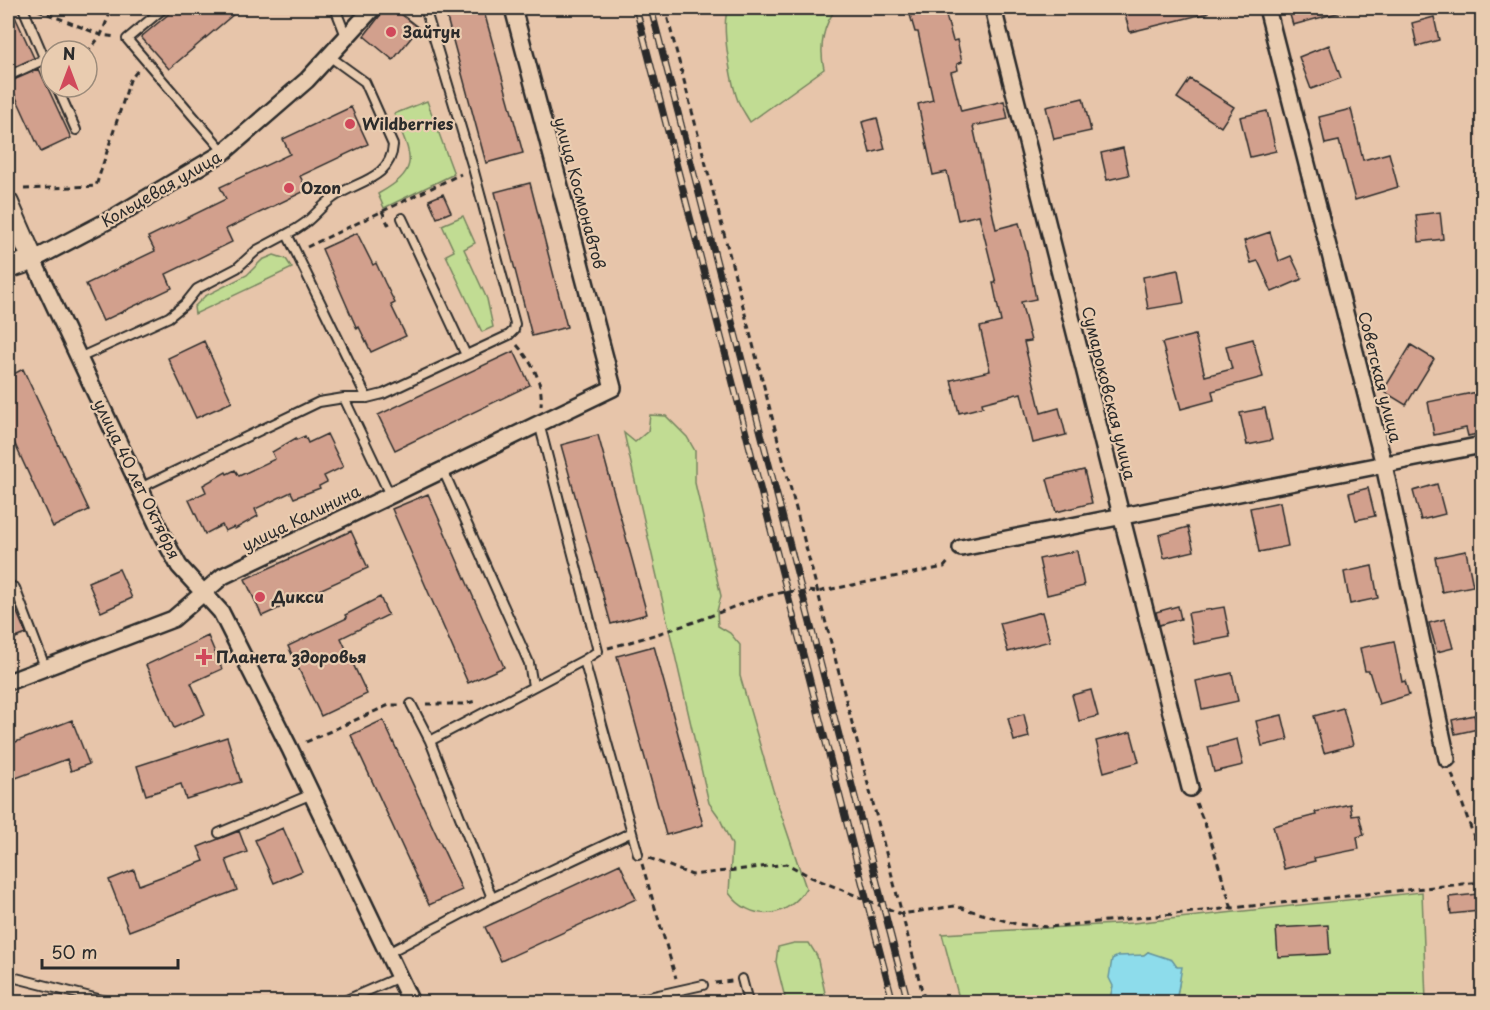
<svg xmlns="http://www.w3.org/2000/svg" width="1490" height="1010" font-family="'Playpen Sans',sans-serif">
	<rect width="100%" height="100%" fill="#e7c5aa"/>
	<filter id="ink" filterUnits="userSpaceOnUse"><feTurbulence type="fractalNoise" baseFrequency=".0167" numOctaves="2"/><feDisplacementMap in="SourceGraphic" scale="12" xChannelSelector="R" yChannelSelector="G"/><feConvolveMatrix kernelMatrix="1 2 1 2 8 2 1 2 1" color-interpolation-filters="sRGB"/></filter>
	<g filter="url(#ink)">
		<path fill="#c1dc93" stroke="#76845f" stroke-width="1.5" d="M 729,8 L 837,8 C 823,24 819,47 824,69 L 750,122 C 746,115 741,108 738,101 C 732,85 719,21 729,8 Z
			M 427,101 L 454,174 L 384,208 L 378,194 C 423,169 411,156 394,114 Z
			M 463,216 L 475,243 L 464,249 L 487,299 L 493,327 L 482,332 L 446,255 L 454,251 L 442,225 Z
			M 274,255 L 286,259 L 292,268 L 195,314 L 194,307 L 205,296 L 247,275 L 262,260 Z
			M 650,415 L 666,416 L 687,437 L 695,451 L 695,483 L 721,596 L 717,611 L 718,626 L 730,633 L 740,645 L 740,676 L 773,790 L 806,888 C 787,920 750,922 729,893 L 732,845 L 719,817 L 709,803 L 624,433 L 635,442 L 648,431 Z
			M 1422,892 L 1426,1002 L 1176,1002 L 1180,978 L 1177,967 L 1148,952 L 1144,955 L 1124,958 L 1109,1002 L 960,1002 L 942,934 L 1133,923 Z
			M 794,943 L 809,943 L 817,956 L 827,1002 L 786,1002 L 776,962 L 778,947 Z"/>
		<path fill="#8ddceb" stroke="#66959e" stroke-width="1.5" d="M 1148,952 L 1172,960 L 1177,967 L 1182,967 L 1176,1002 L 1109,1002 L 1113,986 L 1109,978 L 1112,959 L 1118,956 L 1144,955 Z"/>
		<path fill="#d2a08d" stroke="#2b2b2b" stroke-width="1.5" d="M 8,8 L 11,8 L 34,58 L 8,70 Z
			M 176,8 L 241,8 L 169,69 L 141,37 Z
			M 386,8 L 393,8 L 419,28 L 393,60 L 364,36 Z
			M 483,8 L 523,153 L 486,163 L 447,18 Z
			M 908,8 L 944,8 L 953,41 L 957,40 L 962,62 L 957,64 L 958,70 L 951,72 L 961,111 L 1004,101 L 1008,119 L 973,126 L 996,229 L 1019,223 L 1027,253 L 1036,299 L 1021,302 L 1031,341 L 1024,342 L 1041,413 L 1059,408 L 1066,435 L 1033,443 L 1021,393 L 982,403 L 983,407 L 959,413 L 951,380 L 990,371 L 980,327 L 1001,322 L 993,283 L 996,283 L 979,215 L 958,220 L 947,172 L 933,175 L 918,104 L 933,100 L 918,32 L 915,32 Z
			M 1123,8 L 1207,8 L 1208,13 L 1130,32 Z
			M 1288,8 L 1341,8 L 1341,12 L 1293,25 Z
			M 1434,17 L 1439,40 L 1417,46 L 1412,23 Z
			M 1329,45 L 1341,78 L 1311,89 L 1299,57 Z
			M 39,69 L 71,138 L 41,152 L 9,82 Z
			M 1190,79 L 1234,107 L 1221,127 L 1177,98 Z
			M 1083,98 L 1091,131 L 1054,139 L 1046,107 Z
			M 351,107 L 368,144 L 300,176 L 307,190 L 226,229 L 232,242 L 166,274 L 172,288 L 103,321 L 86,284 L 155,251 L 148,237 L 226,199 L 220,187 L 290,154 L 283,139 Z
			M 1351,109 L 1363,160 L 1389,153 L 1398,187 L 1355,200 L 1339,141 L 1325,144 L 1319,117 Z
			M 1267,111 L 1276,151 L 1250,157 L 1240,117 Z
			M 877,118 L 885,149 L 870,153 L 862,122 Z
			M 1123,148 L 1129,175 L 1107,180 L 1101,153 Z
			M 530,183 L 567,327 L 532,336 L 495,192 Z
			M 443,194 L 451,212 L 437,218 L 429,200 Z
			M 1440,212 L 1443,239 L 1419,242 L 1416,215 Z
			M 1270,232 L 1279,261 L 1291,256 L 1302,279 L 1272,292 L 1258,261 L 1251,263 L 1244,241 Z
			M 357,233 L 373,265 L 376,263 L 385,283 L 395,303 L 391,305 L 406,336 L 371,352 L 359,327 L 357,329 L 322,249 Z
			M 1178,270 L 1184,303 L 1148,309 L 1143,277 Z
			M 1195,335 L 1205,376 L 1232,369 L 1226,346 L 1253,339 L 1263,377 L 1212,391 L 1214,400 L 1181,409 L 1162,343 Z
			M 204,341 L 232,402 L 196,418 L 168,358 Z
			M 1411,345 L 1434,359 L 1406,405 L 1383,391 Z
			M 514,351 L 530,385 L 395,450 L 378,415 Z
			M 23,369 L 89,510 L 53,527 L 8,429 L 8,377 Z
			M 1482,391 L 1482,433 L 1468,436 L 1466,428 L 1434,435 L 1428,402 Z
			M 1265,408 L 1272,440 L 1247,445 L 1240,413 Z
			M 327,434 L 343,467 L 324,476 L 327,482 L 319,486 L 320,488 L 294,498 L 291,492 L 255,509 L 258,516 L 235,529 L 234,527 L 225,531 L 222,525 L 205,534 L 189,500 L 206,492 L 203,485 L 226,472 L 227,474 L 235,470 L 239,476 L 275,459 L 272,452 L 296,438 L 296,440 L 305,436 L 308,443 Z
			M 598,435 L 647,614 L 611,624 L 561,445 Z
			M 1084,470 L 1092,503 L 1056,512 L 1047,479 Z
			M 1437,484 L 1445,514 L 1421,520 L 1413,491 Z
			M 1368,488 L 1375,516 L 1356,520 L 1349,493 Z
			M 428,494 L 504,667 L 468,683 L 392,509 Z
			M 1280,502 L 1288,546 L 1259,552 L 1250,508 Z
			M 1188,527 L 1194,551 L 1164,558 L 1159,535 Z
			M 351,531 L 368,568 L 262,616 L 245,579 Z
			M 1077,551 L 1084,586 L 1047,595 L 1039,559 Z
			M 1466,551 L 1473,586 L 1442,592 L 1435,557 Z
			M 1372,566 L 1378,598 L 1350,604 L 1344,572 Z
			M 119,569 L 132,598 L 101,612 L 88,582 Z
			M 8,591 L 26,634 L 8,641 Z
			M 380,597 L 388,615 L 341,638 L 367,694 L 321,716 L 288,646 L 347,618 L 345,615 Z
			M 1178,606 L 1181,619 L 1159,625 L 1156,612 Z
			M 1224,607 L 1230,637 L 1194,644 L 1188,613 Z
			M 1042,612 L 1050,641 L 1008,652 L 1000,623 Z
			M 1445,619 L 1453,648 L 1437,652 L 1429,623 Z
			M 208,636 L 222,669 L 191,683 L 205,714 L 174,728 L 146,665 Z
			M 1394,641 L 1402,682 L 1405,681 L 1409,695 L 1379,704 L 1369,671 L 1365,671 L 1360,648 Z
			M 654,646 L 703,825 L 666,835 L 617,656 Z
			M 1232,673 L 1238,701 L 1202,709 L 1196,681 Z
			M 1091,690 L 1098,716 L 1079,721 L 1072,695 Z
			M 1343,708 L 1353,745 L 1324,753 L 1314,716 Z
			M 1024,714 L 1029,737 L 1014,741 L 1008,718 Z
			M 1282,715 L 1288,740 L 1262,746 L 1256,721 Z
			M 1474,715 L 1478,729 L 1455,734 L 1452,720 Z
			M 72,720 L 89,764 L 71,771 L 67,759 L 8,781 L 8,745 Z
			M 383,720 L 462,890 L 429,905 L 351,735 Z
			M 1131,732 L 1139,762 L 1104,772 L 1096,741 Z
			M 227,737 L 241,782 L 186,799 L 181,784 L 146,795 L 137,766 Z
			M 1237,739 L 1243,765 L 1214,772 L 1208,747 Z
			M 1350,804 L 1352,816 L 1359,815 L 1364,835 L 1357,837 L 1359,849 L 1314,858 L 1315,861 L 1284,869 L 1273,826 L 1316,815 L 1315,812 Z
			M 283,828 L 302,871 L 274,883 L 255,840 Z
			M 239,831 L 247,852 L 226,860 L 237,890 L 129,931 L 109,880 L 134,870 L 139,885 L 204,861 L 198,847 Z
			M 620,864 L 636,899 L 501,961 L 485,927 Z
			M 1478,894 L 1479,911 L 1451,914 L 1449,897 Z
			M 1328,925 L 1330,954 L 1278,957 L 1276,928 Z"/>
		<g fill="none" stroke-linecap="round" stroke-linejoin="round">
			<g stroke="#2b2b2b" stroke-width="12">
				<path id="service" d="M 23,8 L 51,74
					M 164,8 L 127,39 L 224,152
					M 335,8 L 346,36
					M 329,56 L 365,82 L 393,145 C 391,179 357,181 334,197 C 314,212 312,222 287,234 L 367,398
					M 8,76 L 45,59
					M 57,87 L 76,130
					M 402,218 L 466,355
					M 79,358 L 169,317 L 185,304 L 197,289 L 237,268 L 257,250 L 287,234
					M 539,423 L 598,651 L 584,660 L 638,854
					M 443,470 L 529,663 L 533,686
					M 140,488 L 319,402 L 344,398
					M 390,495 L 344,398 L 367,398 L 383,394 L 509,335 L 514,330 L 515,324 L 473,168 L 425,8
					M 8,585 L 15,588 L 45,667
					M 411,704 L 430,741 L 492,898
					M 430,741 L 584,660
					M 219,833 L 312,794
					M 388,953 L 492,898 L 630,833
					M 8,976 L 110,1002
					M 742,979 L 748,1002
					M 342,1002 L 399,977
					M 627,1002 L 703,985"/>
			</g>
			<g stroke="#2b2b2b" stroke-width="20">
				<path id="minor" d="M 373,8 L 307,80 L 224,152 L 113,218 L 33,260 L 163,537 L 179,566 L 221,612 L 290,749 L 411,1002
					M 993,8 L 1190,788
					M 1267,8 L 1384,465 L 1447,759
					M 961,548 L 1482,445
					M 8,682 L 173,619 L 223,576 L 613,388 L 513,8"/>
			</g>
			<g stroke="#2b2b2b" stroke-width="24">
				<path id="tertiary" d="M 8,203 L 33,260 L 8,268"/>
			</g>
			<path stroke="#2b2b2b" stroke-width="3" stroke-dasharray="6 4.5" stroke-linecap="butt" d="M 665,8 L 925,1002
				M 38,10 L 101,35 L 116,37
				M 87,53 L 101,35 L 112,8
				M 24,189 L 96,186 L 130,80 L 138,70
				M 382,211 L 388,224 L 392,222
				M 307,247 L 461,174
				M 517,345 C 533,364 543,381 541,406
				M 608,648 C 638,640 668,631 697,621 C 736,607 775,586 817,592 L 944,567 L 950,560
				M 426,704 L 464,704 L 476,701
				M 306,742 L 389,705 L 399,705
				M 1452,774 L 1482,860
				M 1196,803 L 1209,834 L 1232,909
				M 649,858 L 692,875 L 787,864 L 811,877 L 901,914 L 955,906 L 1016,924 L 1049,927 L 1482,882
				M 642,864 L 676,978
				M 715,983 L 732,981"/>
			<use href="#service" stroke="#e9ccb0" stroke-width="8"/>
			<use href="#minor" stroke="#e9ccb0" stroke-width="15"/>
			<use href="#tertiary" stroke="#e9ccb0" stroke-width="20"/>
			<g stroke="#2b2b2b" stroke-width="7">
				<path id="rail" d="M 636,8 L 893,1002
					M 651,8 L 908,1002"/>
			</g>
			<use href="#rail" stroke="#e9ccb0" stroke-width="4.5" stroke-dasharray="14" stroke-linecap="butt"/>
		</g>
	</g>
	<g fill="#d1495b" stroke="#e9ccb0" stroke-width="2">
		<circle cx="391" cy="32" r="6"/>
		<circle cx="350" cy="124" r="6"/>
		<circle cx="289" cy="188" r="6"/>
		<circle cx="260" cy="597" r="6"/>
		<path d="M201 648h6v6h6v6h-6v6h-6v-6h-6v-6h6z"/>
	</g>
	<g text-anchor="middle" stroke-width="4.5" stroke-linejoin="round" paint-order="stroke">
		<g font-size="16" font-weight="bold" fill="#2b2b2b" stroke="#e9ccb0" text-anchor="start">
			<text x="403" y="38">Зайтун</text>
			<text x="362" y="130">Wildberries</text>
			<text x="301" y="194">Ozon</text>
			<text x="272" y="603">Дикси</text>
			<text x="216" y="663">Планета здоровья</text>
		</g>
		<g font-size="16" fill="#2b2b2b" stroke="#e9ccb0">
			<text transform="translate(161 189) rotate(-30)" y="6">Кольцевая улица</text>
			<text transform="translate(580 193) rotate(75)" y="6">улица Космонавтов</text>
			<text transform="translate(1380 377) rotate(76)" y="6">Советская улица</text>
			<text transform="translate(1109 393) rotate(76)" y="6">Сумароковская улица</text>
			<text transform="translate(137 479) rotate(64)" y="6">улица 40 лет Октября</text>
			<text transform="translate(301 518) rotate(-26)" y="6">улица Калинина</text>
		</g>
	</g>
	<rect width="1490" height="1010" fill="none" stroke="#e9ccb0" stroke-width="30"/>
	<rect x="15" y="15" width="1460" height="980" fill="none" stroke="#2b2b2b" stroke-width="2" filter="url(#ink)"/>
	<g transform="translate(69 69)"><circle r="28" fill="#e9ccb0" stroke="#9d8c7b" stroke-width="1.5"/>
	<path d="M0-4.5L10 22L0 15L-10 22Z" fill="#d1495b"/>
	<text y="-9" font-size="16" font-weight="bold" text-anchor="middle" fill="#2b2b2b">N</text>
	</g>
	<path d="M42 959v9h136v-9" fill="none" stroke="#2b2b2b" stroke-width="3"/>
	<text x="51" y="959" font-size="18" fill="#2b2b2b" stroke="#e9ccb0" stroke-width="4.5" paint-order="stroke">50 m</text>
</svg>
